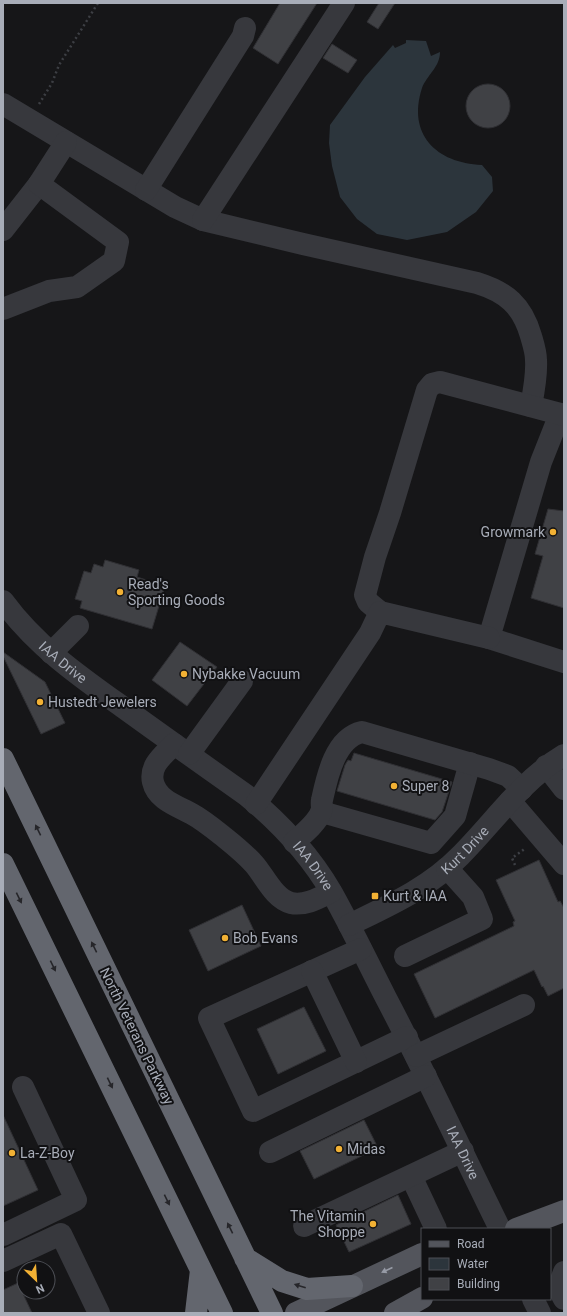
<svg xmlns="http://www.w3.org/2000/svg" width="567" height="1316" font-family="Roboto,sans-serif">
	<rect width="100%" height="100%" fill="#161618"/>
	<path fill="#2c353c" d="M 406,40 L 426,41 L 431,56 L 440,52 C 440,67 427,75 422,88 C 407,134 436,163 482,165 L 492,177 L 493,191 L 476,212 L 447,232 L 407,240 L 377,234 L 357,219 L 340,197 L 332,166 L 329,143 L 330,125 L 365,77 L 393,45 L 395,48 L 406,43 Z"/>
	<path fill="#404145" stroke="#303034" d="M 280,3 L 317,3 L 278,64 L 253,48 Z
		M 379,3 L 395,3 L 378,29 L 367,22 Z
		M 332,44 L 357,60 L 348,73 L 323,58 Z
		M466 106a22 22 0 1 1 44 0a22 22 0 1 1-44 0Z
		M 548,509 L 564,511 L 564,608 L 531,598 L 543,556 L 535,554 Z
		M 105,560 L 139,570 L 137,577 L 165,586 L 152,629 L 80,608 L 82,601 L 75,599 L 84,571 L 91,573 L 94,564 L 103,567 Z
		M 180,642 L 217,667 L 187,706 L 152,680 Z
		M 3,652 L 45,682 L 65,723 L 41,734 L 3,656 Z
		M 354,753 L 452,782 L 442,812 L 435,820 L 337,791 L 345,765 L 348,760 L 351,761 Z
		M 539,860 L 558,902 L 560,901 L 564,908 L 564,988 L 548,996 L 543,986 L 542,987 L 534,970 L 435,1018 L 414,974 L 514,926 L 513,922 L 515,921 L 496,880 Z
		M 242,905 L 261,946 L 208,971 L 189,930 Z
		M 304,1007 L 326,1051 L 278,1074 L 257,1029 Z
		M 3,1115 L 38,1190 L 3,1206 Z
		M 364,1120 L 378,1148 L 314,1179 L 300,1151 Z
		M 398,1195 L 411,1224 L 349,1252 L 336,1225 Z
		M 18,1283 L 32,1313 L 3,1313 L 3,1290 Z"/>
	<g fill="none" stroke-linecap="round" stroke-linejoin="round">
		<path stroke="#3d3f44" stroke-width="2.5" stroke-dasharray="2 3" stroke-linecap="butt" d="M 39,104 L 52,83 L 59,65 L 98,3
			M 515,865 L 512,858 L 526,848"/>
		<g stroke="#37383d" stroke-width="22">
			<path d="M 3,104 L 175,207 L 203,220 L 303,244 L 477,283 C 506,292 522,305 531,336 C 533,343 536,352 536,360 C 537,375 534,390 531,406"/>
			<path d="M 146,190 L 243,36 L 245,28"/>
			<path d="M 203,220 L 344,3"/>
			<path d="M 3,230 L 39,184"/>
			<path d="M 3,309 L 49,291 L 77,287 L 114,261 L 118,242 L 39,184 L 66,142"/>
			<path d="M 560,414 L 541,462 L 489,638 L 564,662"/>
			<path id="s1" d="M 3,601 C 36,646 79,676 124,708 C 164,737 205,766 246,795 C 279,822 310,855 332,893 C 351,927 368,963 386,998 C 426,1074 462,1152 500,1229"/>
			<path d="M 380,612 L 368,602 L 365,595 L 375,557 L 390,513 L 427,390 L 432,384 L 440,382 L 564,415"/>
			<path d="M 51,653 L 78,626"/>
			<path d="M 174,744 C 164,755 149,765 153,782 C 157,800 178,806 192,814 C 203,820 214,829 224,837 C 234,845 245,854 254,864 C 264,875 274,899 291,903 C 305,906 319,898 331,892"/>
			<path d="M 189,754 L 242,681"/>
			<path d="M 546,766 L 564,789"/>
			<path d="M 510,801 L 564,864"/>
			<path d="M 256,804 L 370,633 L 380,612 L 489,638"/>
			<path d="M 322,812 L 431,843 L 455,816 L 470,763"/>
			<path d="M 294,842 C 302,835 317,823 321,812 C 323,809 321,804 322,800 C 327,777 335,738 362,732 L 489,769 L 508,776 L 522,789"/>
			<path id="s2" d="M 349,925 C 388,906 429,888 460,856 C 494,822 522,780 564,755"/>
			<path d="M 361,949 L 209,1018 L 253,1111 L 407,1037"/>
			<path d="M 405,956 L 482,919 L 473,897 L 447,868"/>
			<path d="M 312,971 L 356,1062"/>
			<path d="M 416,1056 L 524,1005"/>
			<path d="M 270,1152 L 426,1076"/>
			<path d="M 411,1176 L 436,1229"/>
			<path d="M 304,1226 L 463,1151"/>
			<path d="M 3,1235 L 76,1200 L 23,1087"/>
			<path d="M 3,1261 L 61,1234 L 99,1313"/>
			<path d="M 564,1272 L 558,1288 L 564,1299"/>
			<path d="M 533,1299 L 540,1313"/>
		</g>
		<path stroke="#53555c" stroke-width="22" d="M 516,1229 L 564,1211
			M 296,1313 L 422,1254
			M 395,1313 L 422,1298"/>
		<path stroke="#63666e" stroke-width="22" d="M 3,759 L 272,1313
			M 3,864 L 222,1313
			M 245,1258 L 282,1281 L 307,1289 L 352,1286
			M 196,1313 L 201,1270"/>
	</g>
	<defs><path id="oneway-solid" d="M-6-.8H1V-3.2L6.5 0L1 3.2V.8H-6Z"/></defs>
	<g fill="#26262a">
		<use href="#oneway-solid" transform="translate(38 830) rotate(-116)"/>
		<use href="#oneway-solid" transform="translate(19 898) rotate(64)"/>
		<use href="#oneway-solid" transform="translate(94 947) rotate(-116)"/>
		<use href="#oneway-solid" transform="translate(53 966) rotate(64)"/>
		<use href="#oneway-solid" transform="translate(110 1083) rotate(64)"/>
		<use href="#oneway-solid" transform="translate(167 1200) rotate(64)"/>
		<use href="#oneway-solid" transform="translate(230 1228) rotate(-116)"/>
		<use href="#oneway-solid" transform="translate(300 1286) rotate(-163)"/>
	</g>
	<use fill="#979ba6" href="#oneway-solid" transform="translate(387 1270) rotate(156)"/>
	<g fill="#f2b134" stroke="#111113" stroke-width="1.5">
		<circle cx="553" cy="532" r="4"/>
		<circle cx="120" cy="592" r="4"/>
		<circle cx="184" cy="674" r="4"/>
		<circle cx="40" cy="702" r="4"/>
		<circle cx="394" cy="786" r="4"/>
		<rect x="371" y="892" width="8" height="8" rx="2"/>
		<circle cx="225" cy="938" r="4"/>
		<circle cx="339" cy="1149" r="4"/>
		<circle cx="12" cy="1153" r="4"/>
		<circle cx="373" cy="1224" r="4"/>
	</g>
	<g text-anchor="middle" stroke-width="4" stroke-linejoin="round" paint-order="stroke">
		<g font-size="14" fill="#a8adb8" stroke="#111113" text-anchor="start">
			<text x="545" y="537" text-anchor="end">Growmark</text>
			<text x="128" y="589">Read's<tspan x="128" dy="16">Sporting Goods</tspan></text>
			<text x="192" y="679">Nybakke Vacuum</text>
			<text x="48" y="707">Hustedt Jewelers</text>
			<text x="402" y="791">Super 8</text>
			<text x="383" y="901">Kurt &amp; IAA</text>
			<text x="233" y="943">Bob Evans</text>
			<text x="347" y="1154">Midas</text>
			<text x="20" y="1158">La-Z-Boy</text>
			<text x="365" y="1221" text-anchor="end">The Vitamin<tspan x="365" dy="16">Shoppe</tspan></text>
		</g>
		<g font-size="14" fill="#a8adb8" stroke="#111113">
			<text dy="5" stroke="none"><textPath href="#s1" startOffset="86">IAA Drive</textPath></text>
			<text dy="5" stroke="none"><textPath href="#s2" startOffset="139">Kurt Drive</textPath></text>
			<text dy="5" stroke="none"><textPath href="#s1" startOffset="410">IAA Drive</textPath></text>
			<text transform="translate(137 1036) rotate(64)" y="5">North Veterans Parkway</text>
			<text dy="5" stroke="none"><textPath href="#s1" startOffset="734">IAA Drive</textPath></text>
		</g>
	</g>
	<rect width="567" height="1316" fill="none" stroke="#a8adb8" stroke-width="8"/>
	<rect x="421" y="1228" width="130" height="72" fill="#111113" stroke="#4d4f55"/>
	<rect x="429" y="1241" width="20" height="6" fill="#53555c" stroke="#4d4f55"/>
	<text x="457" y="1248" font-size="12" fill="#a8adb8">Road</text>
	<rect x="429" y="1258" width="20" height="12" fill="#2c353c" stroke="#4d4f55"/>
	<text x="457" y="1268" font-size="12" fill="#a8adb8">Water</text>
	<rect x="429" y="1278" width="20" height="12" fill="#404145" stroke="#4d4f55"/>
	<text x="457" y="1288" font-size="12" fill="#a8adb8">Building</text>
	<g transform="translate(36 1280) rotate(155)"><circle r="19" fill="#111113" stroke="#4d4f55"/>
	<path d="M0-3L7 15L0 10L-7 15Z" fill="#f2b134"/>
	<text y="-6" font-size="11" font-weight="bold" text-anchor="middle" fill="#a8adb8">N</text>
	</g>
</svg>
